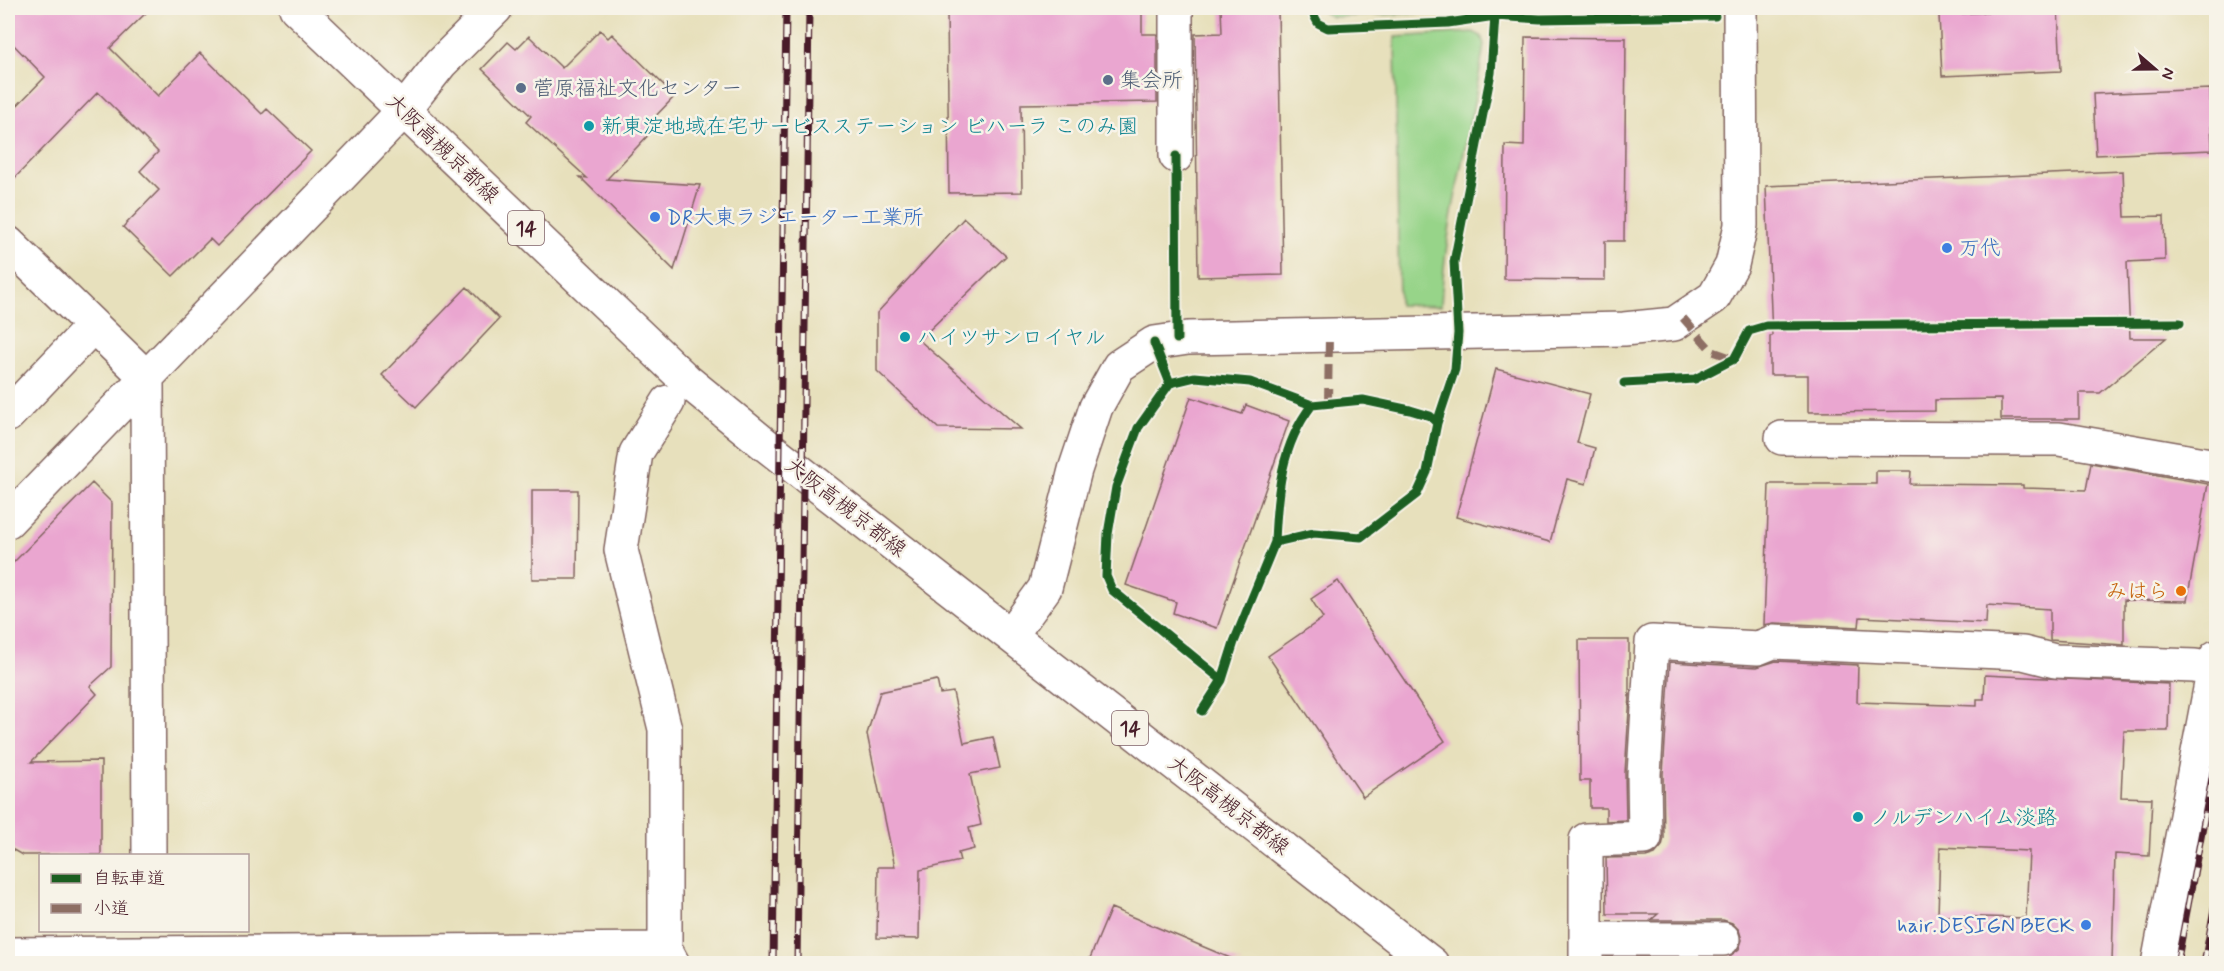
<svg xmlns="http://www.w3.org/2000/svg" width="2224" height="971" font-family="Mynerve,'Klee One',sans-serif">
	<rect width="100%" height="100%" fill="#f7f3e8"/>
	<filter id="ink" filterUnits="userSpaceOnUse"><feTurbulence type="fractalNoise" baseFrequency=".0167" numOctaves="2"/><feDisplacementMap in="SourceGraphic" scale="12" xChannelSelector="R" yChannelSelector="G"/><feConvolveMatrix kernelMatrix="1 2 1 2 8 2 1 2 1" color-interpolation-filters="sRGB"/></filter>
	<filter id="wash" filterUnits="userSpaceOnUse"><feTurbulence type="fractalNoise" baseFrequency=".008" numOctaves="4" result="noise"/><feDisplacementMap in="SourceGraphic" scale="24" xChannelSelector="R" yChannelSelector="G"/><feGaussianBlur stdDeviation="1.35" result="paint"/><feColorMatrix in="noise" values="0 0 0 0 0 0 0 0 0 0 0 0 0 0 0 0 0 1.4 0 .05"/><feComposite in="paint" operator="in"/></filter>
	<g filter="url(#wash)">
		<rect width="100%" height="100%" fill="#e7e0bc"/>
		<path fill="#97d489" stroke="#707a5a" stroke-width="1.5" d="M 1319,8 L 1457,8 L 1447,12 L 1332,17 L 1324,13 Z
			M 1473,32 L 1481,36 L 1484,44 C 1472,132 1445,217 1441,306 L 1399,305 L 1395,37 Z"/>
		<g id="blocks">
			<path fill="#eaa6d0" fill-rule="evenodd" d="M 8,8 L 151,8 L 110,48 L 158,96 L 200,53 L 262,114 L 267,109 L 311,151 L 217,246 L 210,239 L 173,276 L 123,227 L 159,190 L 140,171 L 158,152 L 98,92 L 8,185 L 8,115 L 45,77 L 8,39 Z
				M 947,8 L 1142,8 L 1142,34 L 1157,34 L 1157,102 L 1021,104 L 1022,192 L 949,193 Z
				M 1221,8 L 1278,8 L 1283,275 L 1198,277 L 1195,34 L 1222,33 Z
				M 2058,8 L 2061,71 L 1942,76 L 1939,15 Z
				M 600,30 L 608,38 L 612,34 L 675,96 L 647,125 L 653,130 L 607,179 L 700,185 L 674,270 L 580,177 L 587,178 L 526,122 L 531,116 L 482,69 L 508,42 L 516,49 L 529,36 L 562,68 Z
				M 1525,37 L 1626,38 L 1624,241 L 1605,241 L 1605,280 L 1504,279 L 1505,145 L 1524,146 Z
				M 2210,89 L 2212,150 L 2096,155 L 2093,94 Z
				M 2123,171 L 2125,217 L 2164,216 L 2165,260 L 2127,262 L 2130,338 L 2166,338 L 2100,393 L 2079,393 L 2079,419 L 2001,419 L 2001,399 L 1935,400 L 1935,411 L 1808,412 L 1808,375 L 1770,375 L 1770,336 L 1772,336 L 1766,186 Z
				M 964,218 L 1006,256 L 919,340 L 1021,429 L 938,428 L 877,371 L 877,313 Z
				M 467,287 L 499,319 L 416,407 L 382,375 Z
				M 1496,369 L 1590,394 L 1577,443 L 1595,448 L 1586,484 L 1567,479 L 1550,542 L 1456,517 Z
				M 1191,397 L 1242,414 L 1246,405 L 1289,421 L 1217,628 L 1173,613 L 1176,602 L 1126,585 Z
				M 2091,463 L 2208,484 L 2187,601 L 2124,600 L 2124,645 L 2050,640 L 2050,609 L 1987,605 L 1986,623 L 1860,617 L 1859,627 L 1774,623 L 1764,625 L 1769,484 L 1876,484 L 1876,471 L 1911,471 L 1910,484 L 2023,485 L 2023,488 L 2086,490 Z
				M 92,483 L 112,503 L 111,667 L 90,686 L 97,694 L 31,762 L 101,761 L 101,855 L 22,855 L 8,847 L 8,568 Z
				M 532,490 L 578,490 L 577,579 L 532,579 Z
				M 1338,581 L 1445,741 L 1363,797 L 1268,656 L 1323,618 L 1311,599 Z
				M 1579,640 L 1629,640 L 1629,696 L 1630,695 L 1625,773 L 1626,820 L 1606,821 L 1606,808 L 1590,808 L 1590,781 L 1580,781 Z
				M 1776,661 L 1858,665 L 1857,702 L 1977,706 L 1977,699 L 1984,699 L 1985,675 L 2169,684 L 2168,731 L 2124,731 L 2121,797 L 2152,798 L 2149,856 L 2115,854 L 2112,963 L 1730,963 L 1730,956 L 1739,949 L 1742,940 L 1739,930 L 1732,923 L 1723,920 L 1651,920 L 1658,914 L 1607,914 L 1606,858 L 1646,857 L 1655,854 L 1662,846 L 1664,838 L 1663,774 L 1670,662 L 1757,667 ZM 1940,847 L 2029,851 L 2026,918 L 1938,916 Z
				M 937,680 L 940,694 L 953,692 L 964,743 L 993,737 L 1000,768 L 970,774 L 981,825 L 969,828 L 974,849 L 958,853 L 960,861 L 920,870 L 919,939 L 877,938 L 878,867 L 895,867 L 867,734 L 880,692 Z
				M 1111,908 L 1242,963 L 1088,963 Z
				M 1606,958 L 1667,958 L 1667,963 L 1605,963 Z"/>
		</g>
	</g>
	<g filter="url(#ink)">
		<use href="#blocks" fill-opacity="0" stroke="#81635e" stroke-width="1.5"/>
		<g fill="none" stroke-linecap="round" stroke-linejoin="round">
			<g stroke="#81635e" stroke-width="36">
				<path id="minor" d="M 1176,8 L 1176,156
					M 8,243 L 147,378 L 149,856
					M 668,402 L 636,453 L 621,550 L 665,729 L 665,949 L 673,964
					M 8,415 L 93,326
					M 1782,438 L 2059,439 L 2216,466
					M 8,521 L 362,154 L 403,111 L 441,63 L 496,8
					M 1011,635 L 1045,588 L 1075,470 L 1096,407 L 1119,366 L 1154,343 L 1188,338 L 1624,329 L 1674,324 L 1714,297 L 1732,265 L 1741,225 L 1740,8
					M 1586,939 L 1723,939
					M 8,954 L 665,949
					M 1586,964 L 1586,840 L 1645,838 L 1644,774 L 1652,642 L 1758,648 L 1773,642 L 2023,653 L 2055,661 L 2195,666 L 2214,671
					M 2158,964 L 2216,657"/>
			</g>
			<g stroke="#81635e" stroke-width="36">
				<path id="major" d="M 296,8 L 686,380 L 762,442 L 1432,964"/>
			</g>
			<use href="#minor" stroke="#fff" stroke-width="33"/>
			<use href="#major" stroke="#fff" stroke-width="33"/>
			<g stroke="#4a1f2b" stroke-width="7">
				<path id="rail" d="M 773,964 L 786,8
					M 797,964 L 809,8
					M 2177,964 L 2216,757
					M 2204,964 L 2216,898"/>
			</g>
			<use href="#rail" stroke="#f7f3e8" stroke-width="4.5" stroke-dasharray="14" stroke-linecap="butt"/>
			<path stroke="#8d6e63" stroke-width="8" stroke-dasharray="15 8" stroke-linecap="butt" d="M 1683,318 L 1712,351 L 1734,359
				M 1328,403 L 1329,335"/>
			<g stroke="#f7f3e8" stroke-width="13">
				<path id="cycleway" d="M 1310,8 L 1318,23 L 1328,28 L 1448,23 L 1495,16 L 1540,19 L 1715,16
					M 1176,156 L 1177,339
					M 1154,343 L 1170,383 L 1138,428 L 1116,487 L 1108,534 L 1106,576 L 1112,590 L 1222,680
					M 1170,383 L 1195,377 L 1250,382 L 1312,405 L 1363,400 L 1410,410 L 1430,416 L 1437,423
					M 1624,383 L 1695,379 L 1734,359 L 1749,331 L 1766,326 L 2180,323
					M 1275,542 C 1277,493 1281,445 1312,405
					M 1202,711 L 1222,680 L 1234,642 L 1275,542 L 1314,533 L 1361,537 L 1417,494 L 1427,472 L 1437,423 L 1455,369 L 1458,333 L 1454,262 L 1491,73 L 1495,16 L 1497,8"/>
			</g>
			<use href="#cycleway" stroke="#1b5e20" stroke-width="9"/>
		</g>
	</g>
	<g fill="#5c6f8a" stroke="#f7f3e8" stroke-width="2">
		<circle cx="1108" cy="80" r="6"/>
		<circle cx="521" cy="88" r="6"/>
	</g>
	<g fill="#0f9aa8" stroke="#f7f3e8" stroke-width="2">
		<circle cx="589" cy="126" r="6"/>
		<circle cx="905" cy="337" r="6"/>
		<circle cx="1858" cy="817" r="6"/>
	</g>
	<g fill="#3f7fe0" stroke="#f7f3e8" stroke-width="2">
		<circle cx="655" cy="217" r="6"/>
		<circle cx="1947" cy="248" r="6"/>
		<circle cx="2086" cy="925" r="6"/>
	</g>
	<circle fill="#e8710a" stroke="#f7f3e8" stroke-width="2" cx="2181" cy="591" r="6"/>
	<g text-anchor="middle" stroke-width="5" stroke-linejoin="round" paint-order="stroke">
		<g fill="#f7f3e8" stroke="#7e5f64" stroke-width="1.5">
			<rect x="508" y="211" width="36" height="34" rx="4.5"/>
			<rect x="1112" y="711" width="36" height="34" rx="4.5"/>
		</g>
		<g font-size="20" font-weight="bold" fill="#4a1f2b">
			<text x="526" y="235">14</text>
			<text x="1130" y="735">14</text>
		</g>
		<g font-size="21" fill="#4e5e75" stroke="#f7f3e8" text-anchor="start">
			<text x="1120" y="87">集会所</text>
			<text x="533" y="95">菅原福祉文化センター</text>
		</g>
		<g font-size="21" fill="#0d838f" stroke="#f7f3e8" text-anchor="start">
			<text x="601" y="133">新東淀地域在宅サービスステーション ビハーラ このみ園</text>
			<text x="917" y="344">ハイツサンロイヤル</text>
			<text x="1870" y="824">ノルデンハイム淡路</text>
		</g>
		<g font-size="21" fill="#4a1f2b" stroke="#f7f3e8">
			<text transform="translate(443 148) rotate(44)" y="7">大阪高槻京都線</text>
			<text transform="translate(846 507) rotate(38)" y="7">大阪高槻京都線</text>
			<text transform="translate(1229 805) rotate(38)" y="7">大阪高槻京都線</text>
		</g>
		<g font-size="21" fill="#366cbe" stroke="#f7f3e8" text-anchor="start">
			<text x="667" y="224">DR大東ラジエーター工業所</text>
			<text x="1959" y="255">万代</text>
			<text x="2074" y="932" text-anchor="end">hair.DESIGN BECK</text>
		</g>
		<g font-size="21" fill="#c56008" stroke="#f7f3e8" text-anchor="end">
			<text x="2169" y="598">みはら</text>
		</g>
	</g>
	<rect width="2224" height="971" fill="none" stroke="#f7f3e8" stroke-width="30"/>
	<rect x="39" y="854" width="210" height="78" fill="#f7f3e8" stroke="#b29e9c" stroke-width="1.5"/>
	<rect x="51" y="874" width="30" height="9" fill="#1b5e20" stroke="#b29e9c" stroke-width="1.5"/>
	<text x="93" y="884" font-size="18" fill="#4a1f2b">自転車道</text>
	<rect x="51" y="904" width="30" height="9" fill="#8d6e63" stroke="#b29e9c" stroke-width="1.5"/>
	<text x="93" y="914" font-size="18" fill="#4a1f2b">小道</text>
	<g transform="translate(2155 69) rotate(110)" stroke="#f7f3e8" stroke-width="4.5" paint-order="stroke">
	<path d="M0-4.5L10 22L0 15L-10 22Z" fill="#4a1f2b"/>
	<text y="-9" font-size="16" font-weight="bold" text-anchor="middle" fill="#4a1f2b">N</text>
	</g>
</svg>
